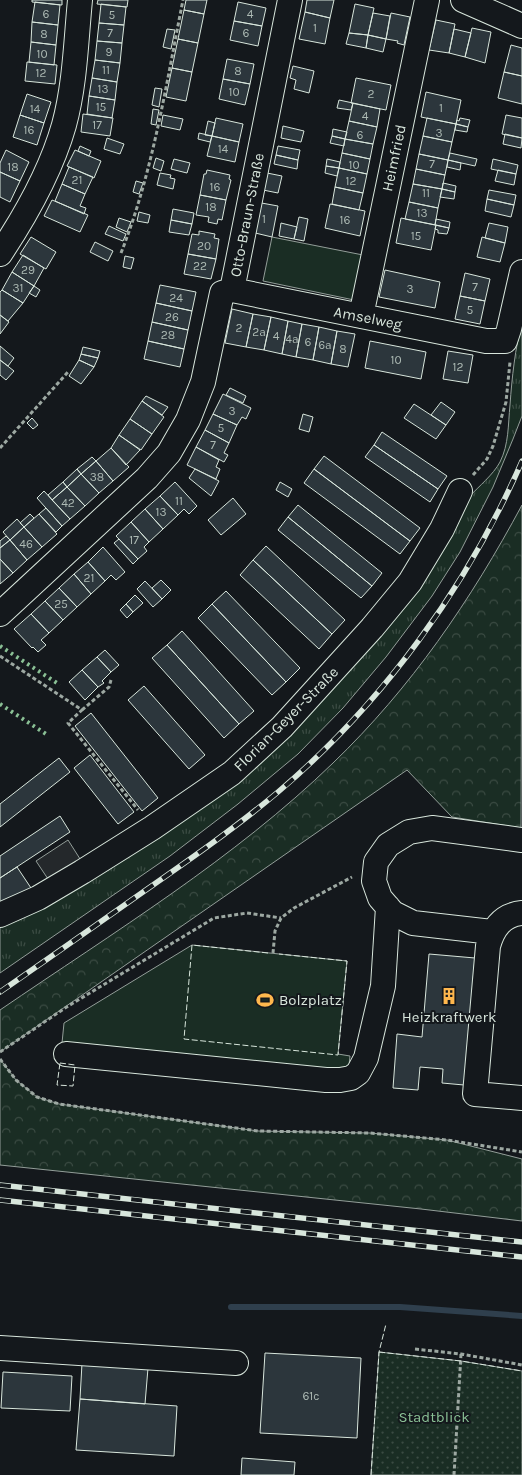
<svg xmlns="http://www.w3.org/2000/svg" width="522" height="1475" font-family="Karla,sans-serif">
	<defs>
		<pattern id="grass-tufts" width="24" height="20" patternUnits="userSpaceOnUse" patternTransform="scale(1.25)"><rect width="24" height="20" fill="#1a2d24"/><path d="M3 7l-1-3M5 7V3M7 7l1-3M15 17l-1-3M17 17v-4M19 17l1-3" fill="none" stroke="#3b4b43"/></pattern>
		<pattern id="forest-crowns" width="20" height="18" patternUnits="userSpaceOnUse" patternTransform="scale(1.25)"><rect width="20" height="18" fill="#1a2d24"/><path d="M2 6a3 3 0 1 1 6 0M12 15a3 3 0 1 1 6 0" fill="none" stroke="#3b4b43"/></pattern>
		<pattern id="garden-dots" width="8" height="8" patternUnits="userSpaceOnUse" patternTransform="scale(1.25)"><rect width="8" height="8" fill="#1a2d24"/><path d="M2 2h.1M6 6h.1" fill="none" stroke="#3b4b43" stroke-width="1.8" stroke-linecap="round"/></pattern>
	</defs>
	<rect width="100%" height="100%" fill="#14181c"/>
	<path fill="url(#grass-tufts)" stroke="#939e99" d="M 522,322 L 522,416 L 513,439 L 493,487 L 460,552 L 432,596 L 386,657 L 343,708 L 298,754 L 238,804 L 170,856 L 0,973 L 0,924 L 228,787 L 469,497 C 479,486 493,475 500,462 C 509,444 508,425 510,405 C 512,377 515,349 522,322 Z"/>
	<path fill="url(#forest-crowns)" stroke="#939e99" d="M 522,505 L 521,828 L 452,817 L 407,770 L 0,1052 L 0,1010 C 114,932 234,859 333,763 C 411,688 471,600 522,505 Z
		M 0,1059 L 16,1080 L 37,1097 L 59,1104 L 258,1131 L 370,1133 L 447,1140 L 522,1159 L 522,1221 L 421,1209 L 0,1165 Z"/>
	<path fill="#1a2d24" stroke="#939e99" d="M 272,237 L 363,255 L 354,300 L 263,281 Z
		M 192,945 L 347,961 L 338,1054 L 350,1056 L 348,1075 L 60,1063 L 64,1023 Z"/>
	<path fill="url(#garden-dots)" stroke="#939e99" d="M 379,1352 L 461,1361 L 522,1371 L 522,1475 L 371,1475 Z"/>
	<path fill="#24282b" stroke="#939e99" d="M 68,840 L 82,862 L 50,882 L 36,861 Z"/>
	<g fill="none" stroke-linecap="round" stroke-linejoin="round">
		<path stroke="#2f3f4d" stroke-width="6" d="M 231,1307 L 400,1307 L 522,1316"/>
	</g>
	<path fill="#2c363c" stroke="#d8e6dc" d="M 32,0 L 62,0 L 62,5 L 32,2 Z
		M 98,0 L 128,0 L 127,7 L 97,4 Z
		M 186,0 L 207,0 L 204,14 L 184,10 Z
		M 307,0 L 334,0 L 330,18 L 305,12 Z
		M 35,2 L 60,5 L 58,25 L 32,22 Z
		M 238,2 L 266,8 L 262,26 L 234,21 Z
		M 101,4 L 126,7 L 124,25 L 99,23 Z
		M 355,4 L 374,8 L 368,35 L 349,33 Z
		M 184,10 L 204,14 L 198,43 L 178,39 Z
		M 305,12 L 330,18 L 325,44 L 299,39 Z
		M 373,13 L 390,16 L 386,39 L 368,35 Z
		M 391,13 L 410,17 L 404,45 L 397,43 L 398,41 L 386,39 Z
		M 436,20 L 455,24 L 449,53 L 429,50 Z
		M 234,21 L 262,26 L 258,46 L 230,40 Z
		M 32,22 L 58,25 L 56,45 L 31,42 Z
		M 99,23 L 124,25 L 122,43 L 97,41 Z
		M 472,28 L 491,32 L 485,63 L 465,57 Z
		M 167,29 L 175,30 L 171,49 L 163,47 Z
		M 454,29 L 471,33 L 465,57 L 449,53 Z
		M 349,33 L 368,35 L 366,48 L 346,44 Z
		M 368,35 L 386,39 L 383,52 L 366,48 Z
		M 178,39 L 198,43 L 192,72 L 172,68 Z
		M 97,41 L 122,43 L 120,63 L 95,60 Z
		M 31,42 L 56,45 L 54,65 L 29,62 Z
		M 511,45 L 522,48 L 522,76 L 504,72 Z
		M 227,59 L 254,64 L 250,84 L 223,79 Z
		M 95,60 L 120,63 L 117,82 L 92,78 Z
		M 27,62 L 57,65 L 55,84 L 25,81 Z
		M 293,66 L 314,71 L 309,93 L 294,89 L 296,80 L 290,78 Z
		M 172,68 L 192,72 L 186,101 L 166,97 Z
		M 504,72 L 522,76 L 522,104 L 498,98 Z
		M 92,78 L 117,82 L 115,100 L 89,96 Z
		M 356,78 L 391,85 L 386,110 L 351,103 Z
		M 223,79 L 250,84 L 245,105 L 219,99 Z
		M 155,88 L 162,89 L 159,107 L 152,105 Z
		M 426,92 L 461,100 L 456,124 L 421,117 Z
		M 27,94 L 51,102 L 44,123 L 20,115 Z
		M 89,96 L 115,100 L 112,118 L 87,114 Z
		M 339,100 L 353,103 L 351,110 L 337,108 Z
		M 353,103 L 380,109 L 377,127 L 349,121 Z
		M 153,109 L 159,110 L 156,125 L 151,124 Z
		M 83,114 L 113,118 L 110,136 L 81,132 Z
		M 20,115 L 44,123 L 37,145 L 13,137 Z
		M 163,115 L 183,119 L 180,130 L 161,126 Z
		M 506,115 L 522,118 L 522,138 L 502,134 Z
		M 216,118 L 243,124 L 239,142 L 212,136 Z
		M 427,118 L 456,124 L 452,142 L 423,136 Z
		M 460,118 L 470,120 L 468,127 L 456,124 L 457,120 L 459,121 Z
		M 208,121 L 215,123 L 212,136 L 205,135 Z
		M 349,121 L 377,127 L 373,144 L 345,139 Z
		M 456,124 L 468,127 L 467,132 L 455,130 Z
		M 283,126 L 304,131 L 301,142 L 281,138 Z
		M 333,129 L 347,132 L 345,139 L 332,136 Z
		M 199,133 L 212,136 L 210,142 L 198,139 Z
		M 505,134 L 522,138 L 521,148 L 503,144 Z
		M 212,136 L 239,142 L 235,162 L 207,156 Z
		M 332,136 L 345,139 L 344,146 L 330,143 Z
		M 423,136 L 452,142 L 448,160 L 419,154 Z
		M 107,138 L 124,144 L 120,154 L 104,149 Z
		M 345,139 L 373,144 L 370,159 L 342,153 Z
		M 80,146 L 91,151 L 89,156 L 78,151 Z
		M 278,146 L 300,150 L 298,160 L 276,155 Z
		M 6,150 L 29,162 L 20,181 L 0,172 L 0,163 Z
		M 75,150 L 101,161 L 94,178 L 67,166 Z
		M 342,153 L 370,159 L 367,174 L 339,168 Z
		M 450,153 L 477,159 L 475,166 L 448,160 Z
		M 419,154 L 448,160 L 445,175 L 416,169 Z
		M 276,155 L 298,160 L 297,169 L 274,164 Z
		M 156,158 L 164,161 L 161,171 L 153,168 Z
		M 174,159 L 190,163 L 187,173 L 171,169 Z
		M 327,159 L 340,162 L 339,168 L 326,166 Z
		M 493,159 L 518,165 L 516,174 L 491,169 Z
		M 448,160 L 461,163 L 460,170 L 447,167 Z
		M 326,166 L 339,168 L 337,176 L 325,173 Z
		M 69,167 L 93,177 L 85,194 L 62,184 Z
		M 339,168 L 367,174 L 363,193 L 335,187 Z
		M 416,169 L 445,175 L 442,189 L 413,184 Z
		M 207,170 L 230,175 L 229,179 L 231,180 L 226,200 L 200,195 L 204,174 L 206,174 Z
		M 498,170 L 516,174 L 514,185 L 495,181 Z
		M 0,172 L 20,181 L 10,202 L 0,197 Z
		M 160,173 L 171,175 L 170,178 L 175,179 L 173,189 L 157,185 Z
		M 267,173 L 282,176 L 278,193 L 263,190 Z
		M 136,181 L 143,183 L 139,194 L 133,192 Z
		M 443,183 L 456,186 L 455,192 L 442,189 Z
		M 62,184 L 85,194 L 80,206 L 86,208 L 84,214 L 55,201 Z
		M 413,184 L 442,189 L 438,208 L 409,202 Z
		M 335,187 L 363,193 L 359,210 L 332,204 Z
		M 442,189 L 455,192 L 454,199 L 440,197 Z
		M 489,190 L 516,195 L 514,205 L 487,199 Z
		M 200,195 L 226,200 L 222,220 L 218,219 L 217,224 L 208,222 L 209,217 L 196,215 Z
		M 487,199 L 514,205 L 511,217 L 485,211 Z
		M 52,200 L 88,215 L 80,232 L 44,216 Z
		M 256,202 L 278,206 L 272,237 L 251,232 Z
		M 409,202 L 438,208 L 435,225 L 405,219 Z
		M 330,204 L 365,211 L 360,236 L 325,228 Z
		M 173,209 L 194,213 L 192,224 L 171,220 Z
		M 139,212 L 150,215 L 148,223 L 137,221 Z
		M 299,217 L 308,219 L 304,241 L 294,239 Z
		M 119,218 L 131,222 L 127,232 L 116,227 Z
		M 401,218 L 436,225 L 431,250 L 396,243 Z
		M 436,219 L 450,222 L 449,228 L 435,225 Z
		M 171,220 L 192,224 L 189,235 L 169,232 Z
		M 281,223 L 297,227 L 294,239 L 279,236 Z
		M 489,223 L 508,227 L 505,243 L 485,238 Z
		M 436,225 L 449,228 L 447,234 L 438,233 L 438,230 L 435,229 Z
		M 109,226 L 126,234 L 123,241 L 105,234 Z
		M 199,231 L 215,234 L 214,238 L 219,239 L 216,259 L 188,254 L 192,234 L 199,235 Z
		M 31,237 L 56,252 L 46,269 L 20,254 Z
		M 482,237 L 505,243 L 500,262 L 477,257 Z
		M 95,242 L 113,251 L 108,261 L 90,252 Z
		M 188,254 L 216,259 L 211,279 L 184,274 Z
		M 23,255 L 44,268 L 34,286 L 12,272 Z
		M 125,256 L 134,258 L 131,269 L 123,267 Z
		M 385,270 L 440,282 L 435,308 L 379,297 Z
		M 12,272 L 34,286 L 23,303 L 2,290 Z
		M 465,273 L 490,279 L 485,301 L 460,296 Z
		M 160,285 L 196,292 L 192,311 L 156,303 Z
		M 34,286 L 40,290 L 36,297 L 29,293 Z
		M 2,290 L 23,303 L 8,321 L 0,315 L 0,292 Z
		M 460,296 L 485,301 L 480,324 L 455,319 Z
		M 156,303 L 192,311 L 188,330 L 152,322 Z
		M 232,309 L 253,314 L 246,347 L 225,343 Z
		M 253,314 L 271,317 L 264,350 L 246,347 Z
		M 0,315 L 9,322 L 0,334 Z
		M 271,317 L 288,321 L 282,354 L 264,350 Z
		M 288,321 L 302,324 L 296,357 L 282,354 Z
		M 152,322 L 188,330 L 184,349 L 148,341 Z
		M 302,324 L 319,327 L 313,360 L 296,357 Z
		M 319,327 L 337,331 L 331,364 L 313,360 Z
		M 337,331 L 355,334 L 348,367 L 331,364 Z
		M 148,341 L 184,349 L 180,367 L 144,359 Z
		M 370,341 L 426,352 L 421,379 L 365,368 Z
		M 0,346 L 14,358 L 8,366 L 0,360 Z
		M 83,347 L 100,351 L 98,358 L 81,354 Z
		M 448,351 L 473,355 L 468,383 L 443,379 Z
		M 81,354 L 98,358 L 94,367 L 79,360 Z
		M 0,360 L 14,371 L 6,380 L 0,375 Z
		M 79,360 L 94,367 L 81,384 L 69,376 Z
		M 230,388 L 246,396 L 243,403 L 226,395 Z
		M 223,394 L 251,408 L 246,419 L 242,417 L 237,425 L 213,414 Z
		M 146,396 L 168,407 L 162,415 L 142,401 Z
		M 142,401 L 164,417 L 152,434 L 130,419 Z
		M 441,402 L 455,412 L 446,425 L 431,415 Z
		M 414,404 L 446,425 L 436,439 L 404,418 Z
		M 213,414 L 237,425 L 229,443 L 205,430 Z
		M 303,414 L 313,417 L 309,432 L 299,429 Z
		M 32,418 L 38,425 L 33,429 L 27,423 Z
		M 130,419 L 152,434 L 141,450 L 119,435 Z
		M 205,430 L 229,443 L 224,453 L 228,455 L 224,462 L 196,447 Z
		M 382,432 L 447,476 L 438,489 L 374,445 Z
		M 119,435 L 140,450 L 126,465 L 111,448 Z
		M 374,445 L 438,489 L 430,502 L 365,457 Z
		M 196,447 L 219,460 L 216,467 L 220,469 L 216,479 L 187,465 Z
		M 111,448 L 129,467 L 113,481 L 96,461 Z
		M 324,456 L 420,528 L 410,541 L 314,469 Z
		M 92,457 L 96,461 L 81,474 L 77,469 Z
		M 96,461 L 113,481 L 99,493 L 81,474 Z
		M 77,469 L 81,474 L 67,487 L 63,482 Z
		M 195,469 L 219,481 L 211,496 L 189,478 Z
		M 314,469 L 410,541 L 400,554 L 304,483 Z
		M 81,474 L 99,493 L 85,506 L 67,487 Z
		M 63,482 L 67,487 L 52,500 L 48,495 Z
		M 175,482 L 197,506 L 189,514 L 184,509 L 178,515 L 160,496 Z
		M 280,482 L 292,489 L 288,497 L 276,490 Z
		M 67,487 L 85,506 L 70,519 L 52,500 Z
		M 44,491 L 70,519 L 62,526 L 37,498 Z
		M 160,496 L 178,515 L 163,529 L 145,509 Z
		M 233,498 L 246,514 L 221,535 L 208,520 Z
		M 298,505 L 382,573 L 372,586 L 288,517 Z
		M 46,508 L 62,526 L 56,532 L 39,514 Z
		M 145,509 L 163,529 L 149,542 L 131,522 Z
		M 30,514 L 34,518 L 24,527 L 20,523 Z
		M 39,514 L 57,534 L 42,547 L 24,527 Z
		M 288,517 L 372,586 L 361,598 L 278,530 Z
		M 17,519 L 24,527 L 10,540 L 3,532 Z
		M 131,522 L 149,542 L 144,547 L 147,551 L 138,559 L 116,536 Z
		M 24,527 L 42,547 L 27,560 L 10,540 Z
		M 6,536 L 10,540 L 0,548 L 0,541 Z
		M 119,539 L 138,559 L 133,564 L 114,543 Z
		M 10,540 L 27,560 L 13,573 L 0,559 L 0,548 Z
		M 266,546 L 345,620 L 332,634 L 253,560 Z
		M 103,547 L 125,572 L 116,580 L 111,575 L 105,581 L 88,562 Z
		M 0,559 L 13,573 L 0,584 Z
		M 253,560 L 332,634 L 319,649 L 240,575 Z
		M 88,562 L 105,581 L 91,594 L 74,574 Z
		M 74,574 L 91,594 L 77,607 L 59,588 Z
		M 161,580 L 171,590 L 162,599 L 152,588 Z
		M 145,581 L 162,599 L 153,607 L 137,589 Z
		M 59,588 L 77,607 L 63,620 L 45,601 Z
		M 226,591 L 300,668 L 286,682 L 212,604 Z
		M 135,595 L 143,603 L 133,612 L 126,604 Z
		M 45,601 L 63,620 L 49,633 L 31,614 Z
		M 126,604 L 133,612 L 127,618 L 120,610 Z
		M 212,604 L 286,682 L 272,695 L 198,618 Z
		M 31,614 L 49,633 L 41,640 L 46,645 L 38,652 L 33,647 L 32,648 L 14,629 Z
		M 182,631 L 254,711 L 239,724 L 167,645 Z
		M 167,645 L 239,724 L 224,738 L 152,658 Z
		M 105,650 L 119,665 L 111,672 L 97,657 Z
		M 97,657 L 111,672 L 102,681 L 104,683 L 98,687 L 82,670 Z
		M 82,670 L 98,687 L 85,700 L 69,682 Z
		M 144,686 L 205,755 L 189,769 L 128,700 Z
		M 91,713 L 158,798 L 142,811 L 75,726 Z
		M 90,755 L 134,812 L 118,824 L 74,768 Z
		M 59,758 L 70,772 L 0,827 L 0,804 Z
		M 60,816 L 70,832 L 0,878 L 0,856 Z
		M 17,867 L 31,888 L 0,907 L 0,878 Z
		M 429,954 L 475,958 L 464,1085 L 442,1083 L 443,1069 L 420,1067 L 418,1090 L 393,1088 L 397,1034 L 422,1037 Z
		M 265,1353 L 361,1358 L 357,1438 L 260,1433 Z
		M 82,1363 L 148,1368 L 145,1404 L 80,1399 Z
		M 3,1372 L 72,1376 L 70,1411 L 1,1408 Z
		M 80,1399 L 177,1406 L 174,1456 L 76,1450 Z
		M 242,1458 L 295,1462 L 294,1475 L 241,1475 Z"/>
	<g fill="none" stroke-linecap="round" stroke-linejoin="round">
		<g stroke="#d8e6dc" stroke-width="26">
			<path id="minor" d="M 463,0 L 522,26
				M 0,254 C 26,215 51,171 64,125 C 75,85 76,41 80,0
				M 232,290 L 486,341 L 505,341 L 509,329 L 522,272
				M 232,290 L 290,0
				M 361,316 L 427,0
				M 0,614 L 147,478 L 169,453 L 188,420 L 203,382 L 222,293 L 232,290
				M 522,913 C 502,915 493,928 488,946 L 475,1094 L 522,1098
				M 0,915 L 38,898 L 82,872 L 152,828 L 232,773 L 282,727 L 372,628 L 410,582 L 442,529 L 460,491
				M 492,932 L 413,923 L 393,913 L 380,898 L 374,881 L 376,862 L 388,845 L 409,832 L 432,828 L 522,840
				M 66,1054 L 326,1080 L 340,1080 L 351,1078 L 358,1073 L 366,1058 L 383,986 L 388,907
				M 0,1348 L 236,1363"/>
		</g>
		<path stroke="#9da8a2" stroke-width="3" stroke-dasharray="4 2.5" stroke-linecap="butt" d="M 121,253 C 153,172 166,85 183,0
			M 0,448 L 68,372
			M 473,475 L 487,459 L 493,446 L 506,402 L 510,362
			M 0,656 L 82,710 L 68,723 L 138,810
			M 82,710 L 109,687 L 111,680
			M 273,953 L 275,931 L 281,918 L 294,908 L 352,877
			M 0,1052 L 65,1008 L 214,918 L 247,913 L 281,918
			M 0,1059 L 16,1080 L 37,1097 L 59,1104 L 258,1131 L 370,1133 L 447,1140 L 522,1152
			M 415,1349 L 461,1354 L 522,1365
			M 454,1475 L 461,1354"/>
		<use href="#minor" stroke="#14181c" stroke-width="24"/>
		<g stroke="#d8e6dc" stroke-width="5.5">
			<path id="rail" d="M 0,992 C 48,959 96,925 143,892 C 189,860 235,828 278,792 C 382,704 468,586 522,461
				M 0,1185 L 522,1242
				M 0,1200 L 522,1257"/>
		</g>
		<use href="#rail" stroke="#14181c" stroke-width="4" stroke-dasharray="11" stroke-linecap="butt"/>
		<path stroke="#8ac095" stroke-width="4" stroke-dasharray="2.5 4" stroke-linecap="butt" d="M 0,646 L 60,685
			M 0,704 L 46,734"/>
		<path stroke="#d8e6dc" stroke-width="1" stroke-dasharray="6 2.5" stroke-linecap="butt" d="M 268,953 L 192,945 L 184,1039 L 338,1055 L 347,961 L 279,954
			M 60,1063 L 75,1065 L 73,1086 L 57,1085 Z
			M 379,1352 L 461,1361 L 522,1371
			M 371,1475 L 379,1352 L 386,1324"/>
	</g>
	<defs>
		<g id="building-bare" transform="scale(1.35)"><path d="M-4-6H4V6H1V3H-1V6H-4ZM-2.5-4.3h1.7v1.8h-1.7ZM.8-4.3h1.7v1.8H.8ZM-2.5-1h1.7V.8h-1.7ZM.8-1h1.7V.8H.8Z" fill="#ffb74d" stroke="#14181c" stroke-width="2.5" paint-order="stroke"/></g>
		<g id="stadium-bare" transform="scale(1.35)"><path d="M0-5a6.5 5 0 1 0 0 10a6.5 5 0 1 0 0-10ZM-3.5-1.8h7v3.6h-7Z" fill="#ffb74d" stroke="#14181c" stroke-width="2.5" paint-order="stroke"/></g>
	</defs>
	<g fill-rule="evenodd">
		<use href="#building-bare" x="449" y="996"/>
		<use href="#stadium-bare" x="265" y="1000"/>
	</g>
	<g text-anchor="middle" stroke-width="4" stroke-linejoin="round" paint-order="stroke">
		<g font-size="12" fill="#adbab4">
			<text x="46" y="18">6</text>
			<text x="250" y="18">4</text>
			<text x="112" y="19">5</text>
			<text x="315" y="32">1</text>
			<text x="110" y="37">7</text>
			<text x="246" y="37">6</text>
			<text x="44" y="38">8</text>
			<text x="109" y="56">9</text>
			<text x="42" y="58">10</text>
			<text x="106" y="74">11</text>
			<text x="238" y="75">8</text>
			<text x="41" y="77">12</text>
			<text x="103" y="93">13</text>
			<text x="234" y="96">10</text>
			<text x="371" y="98">2</text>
			<text x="101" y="111">15</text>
			<text x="441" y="112">1</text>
			<text x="35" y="113">14</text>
			<text x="365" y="120">4</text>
			<text x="97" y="129">17</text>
			<text x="29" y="134">16</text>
			<text x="439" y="137">3</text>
			<text x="360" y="139">6</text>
			<text x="223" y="153">14</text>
			<text x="432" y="168">7</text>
			<text x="354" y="169">10</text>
			<text x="13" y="171">18</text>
			<text x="77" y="184">21</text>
			<text x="351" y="185">12</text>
			<text x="215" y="191">16</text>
			<text x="426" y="197">11</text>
			<text x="211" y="211">18</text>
			<text x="422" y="217">13</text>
			<text x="264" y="223">1</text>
			<text x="345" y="224">16</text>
			<text x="416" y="240">15</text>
			<text x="204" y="250">20</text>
			<text x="200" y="270">22</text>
			<text x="28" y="274">29</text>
			<text x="475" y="291">7</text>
			<text x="18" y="292">31</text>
			<text x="410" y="293">3</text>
			<text x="176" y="302">24</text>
			<text x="470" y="314">5</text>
			<text x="172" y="321">26</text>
			<text x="239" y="332">2</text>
			<text x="259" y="336">2a</text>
			<text x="168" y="339">28</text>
			<text x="276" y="340">4</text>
			<text x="292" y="343">4a</text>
			<text x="308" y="346">6</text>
			<text x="325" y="349">6a</text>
			<text x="343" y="353">8</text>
			<text x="396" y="364">10</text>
			<text x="458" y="371">12</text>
			<text x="232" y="415">3</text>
			<text x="221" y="432">5</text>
			<text x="213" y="449">7</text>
			<text x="97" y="481">38</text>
			<text x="179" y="505">11</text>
			<text x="68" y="507">42</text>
			<text x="161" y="516">13</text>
			<text x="134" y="544">17</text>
			<text x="26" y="548">46</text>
			<text x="89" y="582">21</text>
			<text x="61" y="608">25</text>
			<text x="311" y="1400">61c</text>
		</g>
		<g font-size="15" fill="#d8e6dc" stroke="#14181c">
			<text transform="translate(394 158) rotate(-78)" y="5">Heimfried</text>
			<text transform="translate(247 215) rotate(-79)" y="5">Otto-Braun-Straße</text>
			<text transform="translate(368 318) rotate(11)" y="5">Amselweg</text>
			<text transform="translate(286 719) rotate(-45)" y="5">Florian-Geyer-Straße</text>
		</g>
		<g font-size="15" fill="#d8e6dc" stroke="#14181c" text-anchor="start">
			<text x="279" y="1005">Bolzplatz</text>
			<text x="449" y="1022" text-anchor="middle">Heizkraftwerk</text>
		</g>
		<g font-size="15" fill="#8ac095" stroke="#14181c">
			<text x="434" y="1422">Stadtblick</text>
		</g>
	</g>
</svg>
